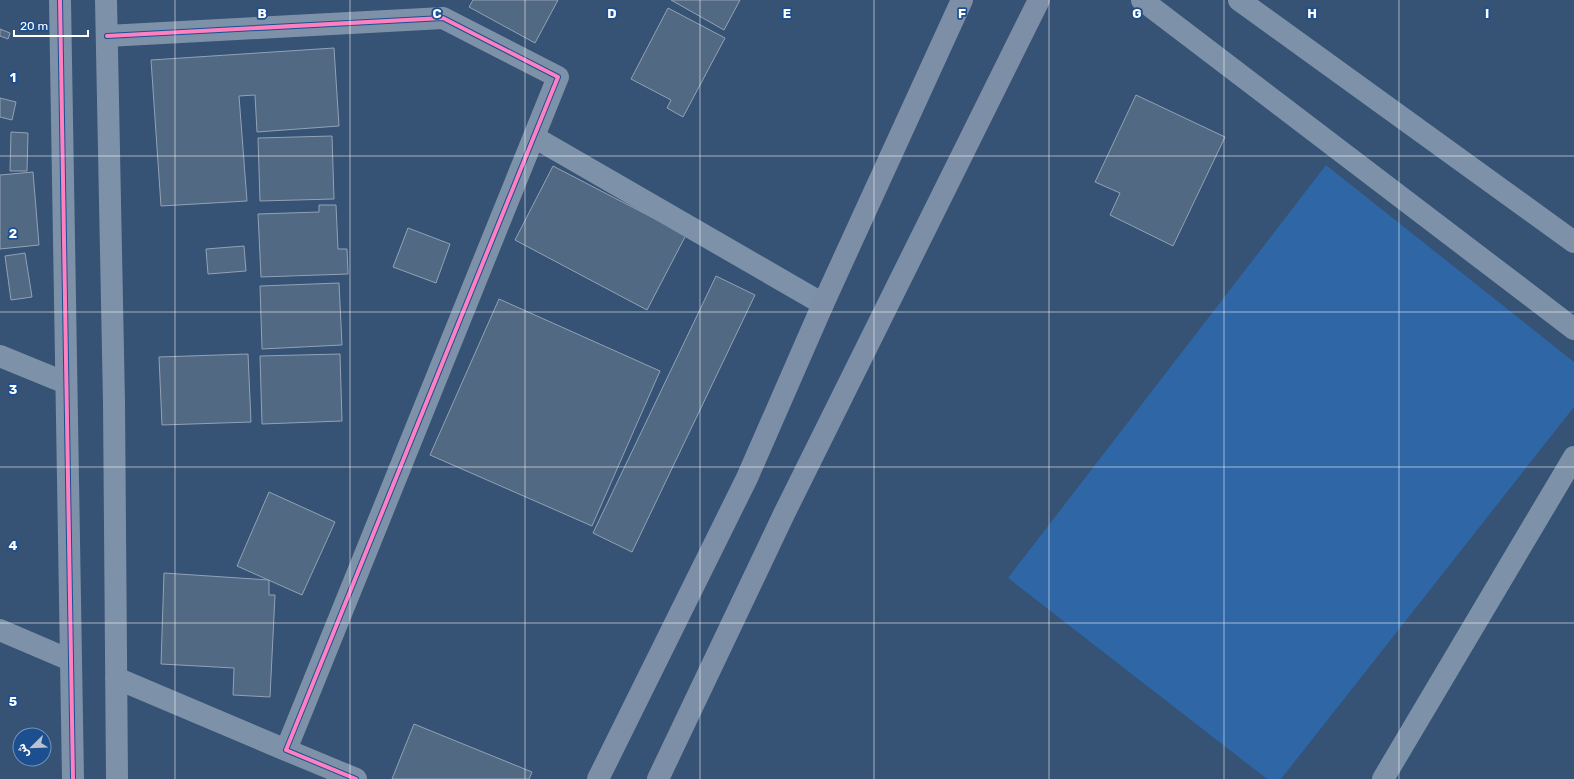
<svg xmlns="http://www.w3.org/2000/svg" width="1574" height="779" font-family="Rubik,'Noto Naskh Arabic',sans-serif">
	<rect width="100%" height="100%" fill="#365274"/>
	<path fill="#2f66a5" d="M 1326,165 L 1574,362 L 1574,407 L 1281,779 L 1267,779 L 1008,578 Z"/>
	<path fill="#526984" stroke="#92a2b6" d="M 473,0 L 558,0 L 535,43 L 469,7 Z
		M 671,0 L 740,0 L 724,30 Z
		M 668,8 L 725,38 L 683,117 L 667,108 L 671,100 L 631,79 Z
		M 0,29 L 10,33 L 8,39 L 0,36 Z
		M 334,48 L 339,126 L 257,132 L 255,95 L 239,96 L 247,201 L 161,206 L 151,60 Z
		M 1136,95 L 1225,137 L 1173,246 L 1110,215 L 1120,193 L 1095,182 Z
		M 0,98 L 16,102 L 12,120 L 0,117 Z
		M 11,132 L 28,133 L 27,171 L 10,171 Z
		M 332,136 L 334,199 L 260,201 L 258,138 Z
		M 553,166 L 686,235 L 647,310 L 515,240 Z
		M 33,172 L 39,245 L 0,249 L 0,175 Z
		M 319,205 L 336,205 L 338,249 L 347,249 L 348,274 L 261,277 L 258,214 L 319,212 Z
		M 408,228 L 450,244 L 436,283 L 393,267 Z
		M 244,246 L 246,271 L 208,274 L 206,249 Z
		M 25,253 L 32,297 L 11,300 L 5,256 Z
		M 716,276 L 755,295 L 632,552 L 593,533 Z
		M 339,283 L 342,345 L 262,349 L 260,286 Z
		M 499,299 L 660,371 L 592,526 L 430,455 Z
		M 248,354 L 251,422 L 162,425 L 159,357 Z
		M 340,354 L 342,421 L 262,424 L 260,356 Z
		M 269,492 L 335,522 L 302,595 L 237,566 Z
		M 164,573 L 269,580 L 269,595 L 275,595 L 270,697 L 233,695 L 234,668 L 161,664 Z
		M 414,724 L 532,772 L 529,779 L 392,779 Z"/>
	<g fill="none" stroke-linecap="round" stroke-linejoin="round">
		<path stroke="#7d92a8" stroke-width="22" d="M 60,0 L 73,779
			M 106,0 L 114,402 L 117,779
			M 1142,0 L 1574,329
			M 1239,0 L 1574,242
			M 107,36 L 443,18 L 558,77 L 286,750 L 356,779
			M 534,137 L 823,304
			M 0,356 L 66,383
			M 0,630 L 70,660
			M 116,678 L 286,750
			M 1383,779 L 1574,457"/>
		<path stroke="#7d8ea7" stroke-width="22" d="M 598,779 L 747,478 L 823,304 L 962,0
			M 658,779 L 784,514 L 1039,0"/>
		<g stroke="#1b4f8f" stroke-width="6">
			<path id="cycleway" d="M 60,0 L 73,779
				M 107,36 L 443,18 L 558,77 L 286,750 L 356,779"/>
		</g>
		<use href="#cycleway" stroke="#ff80c0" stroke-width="4"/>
	</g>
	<path fill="none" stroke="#fff" stroke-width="1" stroke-opacity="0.55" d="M 175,0 L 175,779M 350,0 L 350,779M 525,0 L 525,779M 700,0 L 700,779M 874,0 L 874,779M 1049,0 L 1049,779M 1224,0 L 1224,779M 1399,0 L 1399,779M 0,156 L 1574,156M 0,312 L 1574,312M 0,467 L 1574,467M 0,623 L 1574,623"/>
	<g font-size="13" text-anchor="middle" font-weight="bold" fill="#fff" stroke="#1b4f8f" stroke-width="3.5" stroke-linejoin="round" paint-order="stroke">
		<text x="262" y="18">B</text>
		<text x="437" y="18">C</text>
		<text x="612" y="18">D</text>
		<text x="787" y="18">E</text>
		<text x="962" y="18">F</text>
		<text x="1137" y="18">G</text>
		<text x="1312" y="18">H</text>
		<text x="1487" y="18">I</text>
		<text x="13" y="82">1</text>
		<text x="13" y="238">2</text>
		<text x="13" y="394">3</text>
		<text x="13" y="550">4</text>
		<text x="13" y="706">5</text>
	</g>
	<g transform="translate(32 747) rotate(247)"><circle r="19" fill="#1b4f8f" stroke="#7695bc"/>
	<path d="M0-3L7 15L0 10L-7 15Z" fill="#b9c2ce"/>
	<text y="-6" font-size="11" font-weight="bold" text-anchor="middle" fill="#ffffff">ش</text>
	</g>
	<path d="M14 30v6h74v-6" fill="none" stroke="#ffffff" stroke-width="2"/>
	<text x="20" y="30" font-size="12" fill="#ffffff" stroke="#1b4f8f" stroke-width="3" paint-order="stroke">20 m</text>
</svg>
